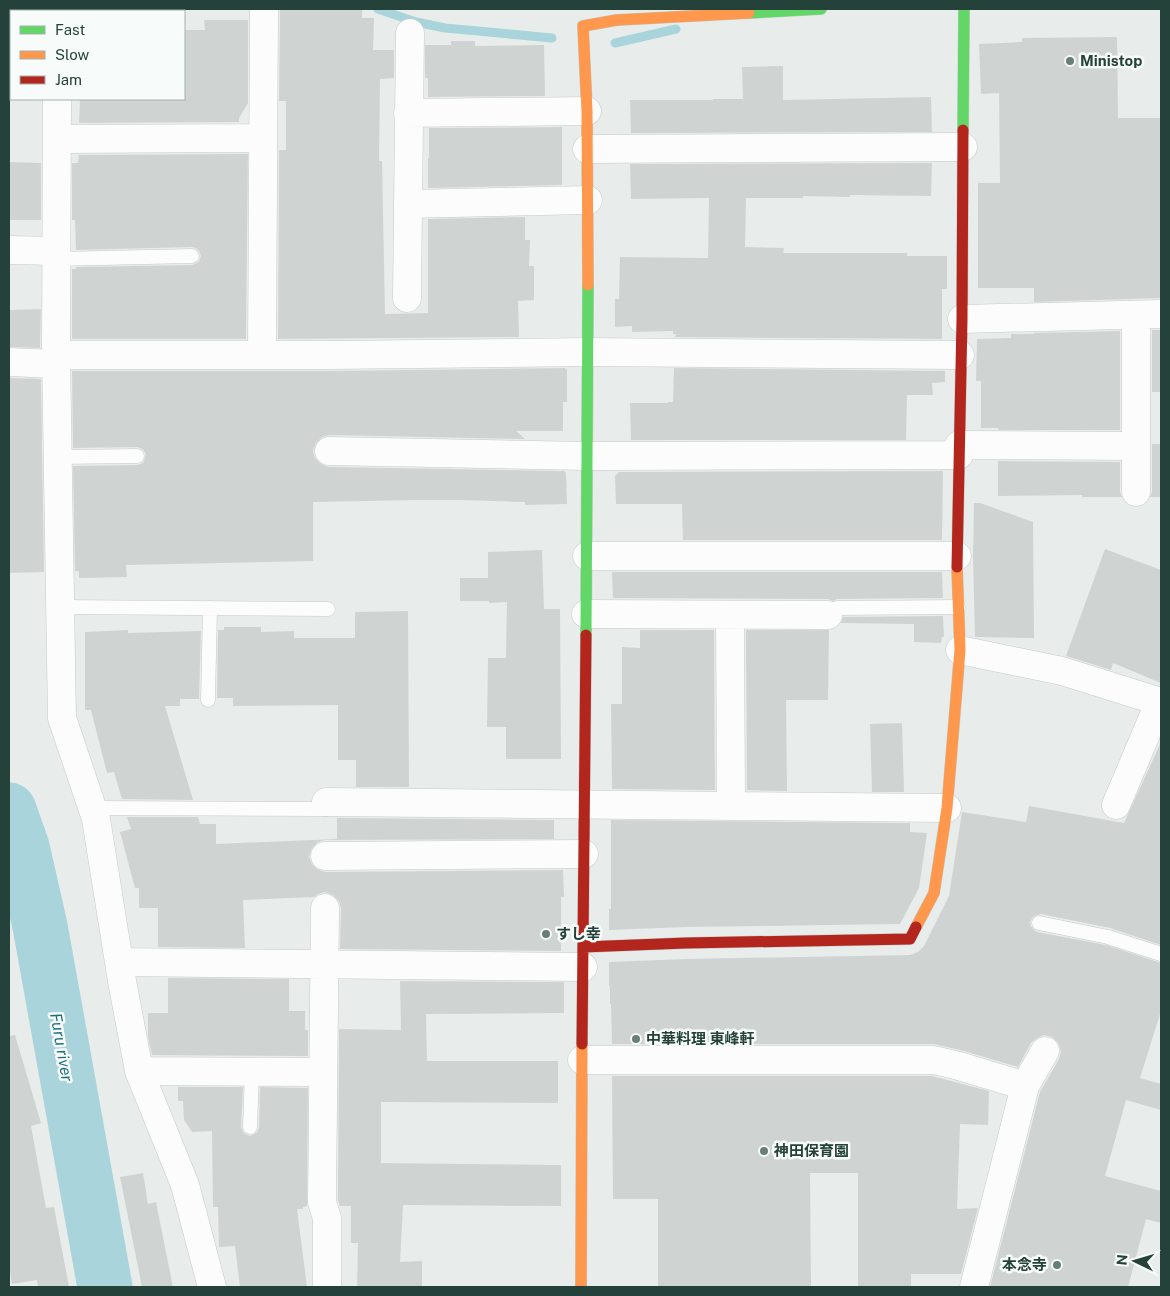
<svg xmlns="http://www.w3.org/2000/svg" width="1170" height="1296" font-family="'Public Sans','Noto Sans JP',sans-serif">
	<rect width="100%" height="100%" fill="#e8edeb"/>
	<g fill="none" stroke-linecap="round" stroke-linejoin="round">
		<path stroke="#a9d4db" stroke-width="9" d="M 378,9 L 416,22 L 445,28 L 552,38
			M 615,43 L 676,29"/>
		<path stroke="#a9d4db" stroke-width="55" d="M 9,810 L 22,847 L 40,926 L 105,1287"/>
	</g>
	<path fill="#cfd4d2" d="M 280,9 L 362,9 L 362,18 L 374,18 L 373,50 L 394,50 L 394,78 L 380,79 L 379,161 L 382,161 L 385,314 L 428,313 L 428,219 L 525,217 L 525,240 L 530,240 L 529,266 L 534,266 L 534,300 L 518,301 L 519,337 L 278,339 L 279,150 L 286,150 L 286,101 L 279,101 Z
		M 204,20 L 248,20 L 248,103 L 239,118 L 239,122 L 79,123 L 80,99 L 184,99 L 184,30 L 205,30 Z
		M 1117,37 L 1118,118 L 1161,118 L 1161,298 L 1034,302 L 1034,288 L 978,288 L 978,183 L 1000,183 L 999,93 L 981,94 L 979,44 L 1022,42 L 1022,38 Z
		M 451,41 L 475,41 L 475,46 L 544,45 L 545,96 L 428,97 L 428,78 L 425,78 L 425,45 L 451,45 Z
		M 783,66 L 783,100 L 931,97 L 932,132 L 631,133 L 630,100 L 713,100 L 713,99 L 743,99 L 742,67 Z
		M 562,127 L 562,185 L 428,188 L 428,158 L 429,158 L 429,128 Z
		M 248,154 L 246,339 L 72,339 L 72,269 L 76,269 L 76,267 L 192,265 L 197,263 L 199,261 L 201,256 L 199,251 L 196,248 L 192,247 L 76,250 L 75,220 L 72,220 L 72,163 L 78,163 L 79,155 Z
		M 9,162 L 41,163 L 41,220 L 9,220 Z
		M 932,163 L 931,196 L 850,195 L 850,197 L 803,196 L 803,198 L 746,198 L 745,247 L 784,248 L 783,253 L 907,253 L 907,256 L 947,256 L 947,289 L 942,289 L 942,339 L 675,337 L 676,334 L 673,334 L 673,331 L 632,332 L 632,326 L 615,327 L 615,299 L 619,299 L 620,257 L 708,258 L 709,198 L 631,199 L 630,164 Z
		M 41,309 L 40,348 L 9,347 L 9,310 Z
		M 1152,330 L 1161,330 L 1161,392 L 1152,392 Z
		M 1120,331 L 1120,430 L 998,430 L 998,428 L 981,428 L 981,381 L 976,381 L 977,339 L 1011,338 L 1011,334 L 1034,334 L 1034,333 Z
		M 565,368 L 567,370 L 567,402 L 563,402 L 563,431 L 516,431 L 525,439 L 329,435 L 322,437 L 316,443 L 313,451 L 315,458 L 321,464 L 329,467 L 564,471 L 566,473 L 567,504 L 525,505 L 525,502 L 462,500 L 418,500 L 313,502 L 313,561 L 126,565 L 127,577 L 79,578 L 79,571 L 75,571 L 73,466 L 137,465 L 141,464 L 144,461 L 146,455 L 144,451 L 142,449 L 137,447 L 73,448 L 72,371 L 330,371 Z
		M 674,368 L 945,371 L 945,382 L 932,383 L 933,395 L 907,395 L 906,440 L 631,440 L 630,403 L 668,403 L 668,402 L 673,402 Z
		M 9,378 L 41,379 L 44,572 L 9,573 Z
		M 1152,444 L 1161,444 L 1161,497 L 1150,497 L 1152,492 Z
		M 998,461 L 1120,462 L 1120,492 L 1122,497 L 1082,497 L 1082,495 L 998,496 Z
		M 943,471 L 942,540 L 683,540 L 682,504 L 616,504 L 615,476 L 619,472 Z
		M 974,503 L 980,503 L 1033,522 L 1034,638 L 975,637 L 973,556 Z
		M 1105,549 L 1161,570 L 1161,683 L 1113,663 L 1111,670 L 1066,656 Z
		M 542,550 L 544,609 L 560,609 L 561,759 L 506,759 L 506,727 L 487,727 L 488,658 L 506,658 L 507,602 L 489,603 L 489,601 L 460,601 L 460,578 L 488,578 L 488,552 Z
		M 612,572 L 942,572 L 943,598 L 837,599 L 833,601 L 828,599 L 613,598 Z
		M 408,611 L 409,787 L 356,787 L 356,760 L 338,760 L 338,705 L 233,706 L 233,698 L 217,698 L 218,630 L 224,630 L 224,627 L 261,627 L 261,632 L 294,631 L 294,638 L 355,638 L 355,612 Z
		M 943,616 L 944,637 L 942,637 L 941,643 L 914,642 L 914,624 L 841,623 L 843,617 Z
		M 128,630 L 128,633 L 201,631 L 199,699 L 180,699 L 180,706 L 165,706 L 193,800 L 122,799 L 114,772 L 107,773 L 91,710 L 85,710 L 85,632 Z
		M 640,630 L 714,630 L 715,790 L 612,789 L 611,704 L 622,704 L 622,647 L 640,648 Z
		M 746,630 L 829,630 L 828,700 L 786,700 L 787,791 L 747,790 Z
		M 902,723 L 904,792 L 872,792 L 870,724 Z
		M 1161,742 L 1161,945 L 1110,928 L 1041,914 L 1037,915 L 1033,917 L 1030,922 L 1031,926 L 1033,929 L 1037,932 L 1106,945 L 1161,963 L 1161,1011 L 1140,1078 L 1161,1084 L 1161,1110 L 1126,1100 L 1105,1176 L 1161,1191 L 1161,1223 L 1146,1219 L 1128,1287 L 990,1287 L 1040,1092 L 1059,1059 L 1061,1051 L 1058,1043 L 1052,1037 L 1044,1035 L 1037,1038 L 1031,1043 L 1018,1067 L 964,1051 L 934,1044 L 612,1044 L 611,1004 L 610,1004 L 610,986 L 609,986 L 609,962 L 686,959 L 910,955 L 918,952 L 924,946 L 949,896 L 962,812 L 1026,822 L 1029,806 L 1124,823 Z
		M 127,817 L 198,817 L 200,824 L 216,824 L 216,844 L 337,839 L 337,818 L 554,820 L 554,839 L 325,840 L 318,842 L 312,848 L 309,857 L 312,864 L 317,869 L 325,872 L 563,870 L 564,897 L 561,897 L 561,951 L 340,949 L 341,908 L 339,901 L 333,895 L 325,892 L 318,894 L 314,897 L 243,900 L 245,948 L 158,947 L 158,908 L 139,908 L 139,888 L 135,888 L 120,832 L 131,829 Z
		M 611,820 L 910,823 L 910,832 L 927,833 L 919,888 L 900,924 L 686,927 L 609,930 L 609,909 L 611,909 Z
		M 168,978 L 289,979 L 289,1011 L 305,1011 L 305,1030 L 308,1030 L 308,1056 L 152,1055 L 148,1037 L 148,1013 L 168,1013 Z
		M 400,981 L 564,982 L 564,1013 L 426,1014 L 427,1061 L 558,1061 L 558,1103 L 381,1102 L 381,1163 L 561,1165 L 561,1206 L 403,1205 L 400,1262 L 422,1261 L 422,1287 L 357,1287 L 358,1243 L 351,1243 L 351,1206 L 340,1206 L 338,1200 L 339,1029 L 401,1030 Z
		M 15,1035 L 41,1123 L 31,1126 L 46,1208 L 54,1207 L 69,1287 L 38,1287 L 37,1280 L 12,1284 L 9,1265 L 9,1036 Z
		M 612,1076 L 932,1076 L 989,1091 L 988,1125 L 960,1124 L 957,1209 L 978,1208 L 961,1274 L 911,1274 L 911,1287 L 858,1287 L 858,1173 L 810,1173 L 811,1287 L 658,1287 L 658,1199 L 613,1199 Z
		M 178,1087 L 243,1087 L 241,1127 L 243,1132 L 245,1134 L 250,1136 L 254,1134 L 257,1132 L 259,1128 L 260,1087 L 308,1088 L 307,1206 L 303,1207 L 303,1209 L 297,1209 L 307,1287 L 240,1287 L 235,1246 L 219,1247 L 218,1207 L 213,1207 L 212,1131 L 192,1132 L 184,1120 L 183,1101 L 178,1101 Z
		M 143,1173 L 148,1204 L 156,1202 L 173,1287 L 142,1287 L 120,1177 Z"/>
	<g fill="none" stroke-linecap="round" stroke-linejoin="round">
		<g stroke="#c5cac8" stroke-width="15">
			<path id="lane" d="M 56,259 L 192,256
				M 57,457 L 137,456
				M 60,607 L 328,609
				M 828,615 L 837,608 L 958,607
				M 208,700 L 210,608
				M 92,808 L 326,809
				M 1039,923 L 1108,937 L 1161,954
				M 250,1127 L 252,1072"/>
		</g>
		<g stroke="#c5cac8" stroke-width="29">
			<path id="street" d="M 57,11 L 57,9
				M 57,99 L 56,355 L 62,718 L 96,819 L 122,981 L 139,1071 L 185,1185 L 212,1287
				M 408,113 L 587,111
				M 57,139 L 263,138
				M 587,149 L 963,147
				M 408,204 L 588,200
				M 9,250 L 56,251
				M 407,298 L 410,33
				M 962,319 L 1161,314
				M 56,355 L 330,355 L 587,352 L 960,355
				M 262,355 L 264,9
				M 9,362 L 56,364
				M 959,445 L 1136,446
				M 329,451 L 587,456 L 959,455
				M 1136,492 L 1136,315
				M 587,556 L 957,556
				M 586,614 L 828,615
				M 730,615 L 731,806
				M 960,650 L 1062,671 L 1161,702
				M 326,802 L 947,808
				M 1116,805 L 1160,701
				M 325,856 L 584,854
				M 325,908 L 322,1202 L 327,1218 L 327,1287
				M 119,962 L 583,967
				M 582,1060 L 934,1060 L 959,1066 L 1025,1086
				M 139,1071 L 323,1072
				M 974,1287 L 1025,1086 L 1045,1051"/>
		</g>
		<g stroke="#c3cbc8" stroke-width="12">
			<path id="fast" d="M 749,13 L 821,9
				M 963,130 L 964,9
				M 586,635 L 588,285"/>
		</g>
		<g stroke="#c3cbc8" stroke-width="12">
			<path id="slow" d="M 588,285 L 587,111 L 583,26 L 617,20 L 749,13
				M 916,927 L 934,893 L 947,808 L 960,650 L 957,567
				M 581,1287 L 582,1044"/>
		</g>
		<g stroke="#c3cbc8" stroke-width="12">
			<path id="jam" d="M 957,567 L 962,319 L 963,130
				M 583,947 L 686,943 L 910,939 L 916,927
				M 582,1044 L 586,635"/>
		</g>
		<use href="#lane" stroke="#fcfcfc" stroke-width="14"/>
		<use href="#street" stroke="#fcfcfc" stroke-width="28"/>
		<use href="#fast" stroke="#63d668" stroke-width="11"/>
		<use href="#slow" stroke="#ff974d" stroke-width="11"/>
		<use href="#jam" stroke="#b3261e" stroke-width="11"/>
	</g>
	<g fill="#697e78" stroke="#f7fbf9" stroke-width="2">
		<circle cx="1070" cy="61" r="5"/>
		<circle cx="546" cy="934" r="5"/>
		<circle cx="636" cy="1039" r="5"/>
		<circle cx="764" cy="1151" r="5"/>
		<circle cx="1057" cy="1265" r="5"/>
	</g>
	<g text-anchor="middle" stroke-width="5" stroke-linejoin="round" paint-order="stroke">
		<g font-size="15" font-weight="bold" fill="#24423a" stroke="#f7fbf9" text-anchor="start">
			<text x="1080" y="66">Ministop</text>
			<text x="556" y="939">すし幸</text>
			<text x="646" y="1044">中華料理 東峰軒</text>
			<text x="774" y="1156">神田保育園</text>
			<text x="1047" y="1270" text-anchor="end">本念寺</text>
		</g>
		<g font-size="16" font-style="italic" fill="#1c6f80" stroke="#f7fbf9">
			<text transform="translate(62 1047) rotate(80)" y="6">Furu river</text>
		</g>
	</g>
	<rect width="1170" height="1296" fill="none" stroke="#24423a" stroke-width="20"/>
	<rect x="10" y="10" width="175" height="90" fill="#f7fbf9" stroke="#a3b1ad"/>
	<rect x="20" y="26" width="25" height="8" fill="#63d668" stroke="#a3b1ad"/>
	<text x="55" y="35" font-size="15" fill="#24423a">Fast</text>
	<rect x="20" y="51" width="25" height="8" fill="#ff974d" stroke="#a3b1ad"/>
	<text x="55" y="60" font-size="15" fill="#24423a">Slow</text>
	<rect x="20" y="76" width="25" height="8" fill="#b3261e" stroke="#a3b1ad"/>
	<text x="55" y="85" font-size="15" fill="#24423a">Jam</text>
	<g transform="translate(1135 1261) rotate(275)" stroke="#f7fbf9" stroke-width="4" paint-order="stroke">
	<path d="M0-4L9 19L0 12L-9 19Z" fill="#24423a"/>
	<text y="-8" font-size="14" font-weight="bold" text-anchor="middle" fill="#24423a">N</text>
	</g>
</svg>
